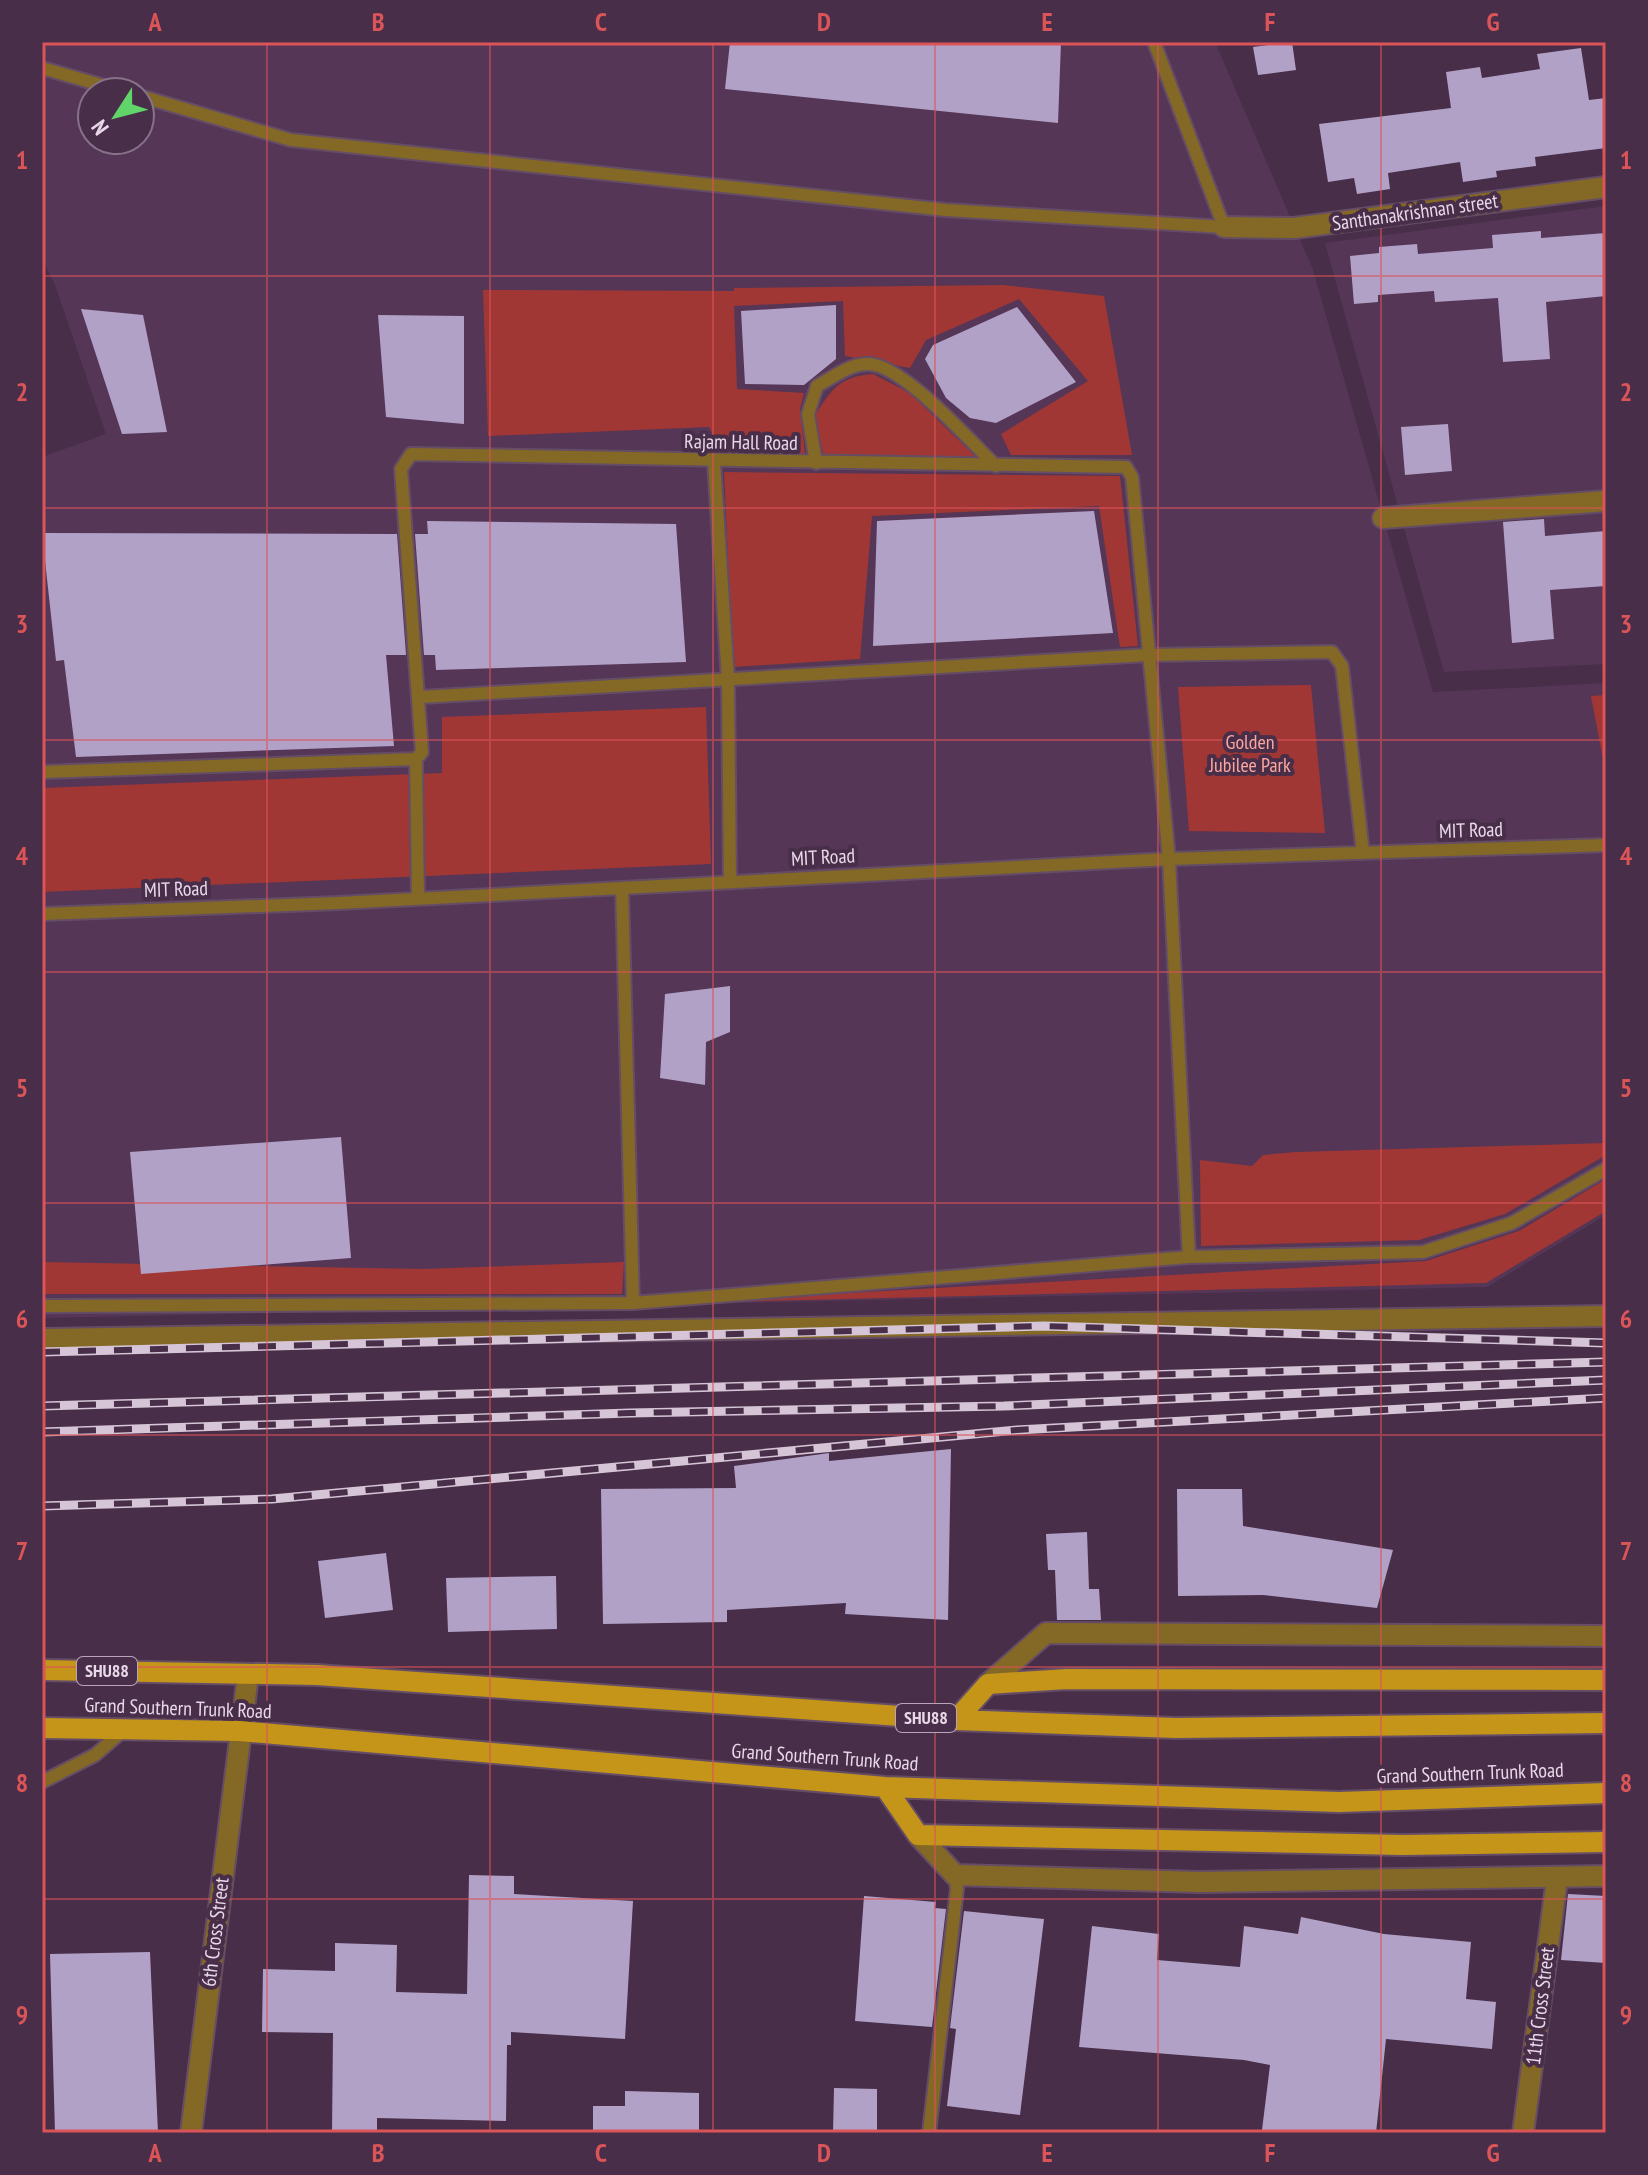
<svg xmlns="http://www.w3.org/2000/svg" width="1648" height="2175" font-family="'PT Sans Narrow',sans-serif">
	<rect width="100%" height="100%" fill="#482e49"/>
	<path fill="#553657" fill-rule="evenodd" d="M 42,42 L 1215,42 L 1313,270 L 1433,692 L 1606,683 L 1606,1215 L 1487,1287 L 42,1318 L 42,457 L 106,434 L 55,285 L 42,259 ZM 92,92 L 140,92 L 140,140 L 92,140 Z
		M 1606,206 L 1606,664 L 1444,672 L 1325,243 Z"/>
	<path fill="#a13734" d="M 1003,285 L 1104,296 L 1132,455 L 1011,455 L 1001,434 L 1088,381 L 1019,299 L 926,340 L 910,368 L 845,356 L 843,301 L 734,306 L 737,389 L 804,393 L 800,409 L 805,455 L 722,452 L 709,427 L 488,436 L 483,290 L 734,291 L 734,288 Z
		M 873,374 L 910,393 L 977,458 L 823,454 L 815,415 C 833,388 839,377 873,374 Z
		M 724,472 L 1120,476 L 1138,646 L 1120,647 L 1099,506 L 872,516 L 860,659 L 733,667 Z
		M 1311,685 L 1325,833 L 1189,831 L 1178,687 Z
		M 1606,695 L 1606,775 L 1591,696 Z
		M 706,707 L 711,864 L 42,892 L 42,788 L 442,773 L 442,717 Z
		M 1606,1143 L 1606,1155 L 1505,1214 L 1419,1240 L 1201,1246 L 1200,1160 L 1252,1166 L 1263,1155 L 1296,1152 Z
		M 1606,1179 L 1606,1211 L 1486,1283 L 647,1304 L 1426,1261 L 1519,1231 Z
		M 42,1262 L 422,1269 L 624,1262 L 622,1294 L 42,1294 Z"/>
	<path fill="#b2a1c7" d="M 730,42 L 1061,42 L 1058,123 L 725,89 Z
		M 1292,42 L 1296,70 L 1258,75 L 1253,47 Z
		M 1581,48 L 1589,100 L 1606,98 L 1606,148 L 1535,157 L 1536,166 L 1496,171 L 1497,177 L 1463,182 L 1460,162 L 1388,173 L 1390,189 L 1357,194 L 1354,178 L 1328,182 L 1319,124 L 1451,108 L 1446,72 L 1480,67 L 1482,78 L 1540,69 L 1537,54 Z
		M 1541,231 L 1541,238 L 1606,233 L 1606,296 L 1546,302 L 1550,359 L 1503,362 L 1498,298 L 1435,302 L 1434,291 L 1378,295 L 1378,302 L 1354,304 L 1350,256 L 1379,253 L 1379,247 L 1417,244 L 1418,254 L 1493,248 L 1492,235 Z
		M 836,305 L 836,359 L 804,385 L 745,384 L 741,311 Z
		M 1017,307 L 1076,382 L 996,423 L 970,418 L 946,398 L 925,359 L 933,345 Z
		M 81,309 L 143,315 L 167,432 L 122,434 Z
		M 378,315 L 464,316 L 464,424 L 386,417 Z
		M 1448,424 L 1452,471 L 1405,475 L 1401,427 Z
		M 1094,511 L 1113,633 L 873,646 L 877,521 Z
		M 1544,519 L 1545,536 L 1606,531 L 1606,586 L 1550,590 L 1554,639 L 1512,643 L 1503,522 Z
		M 427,521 L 676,524 L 686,662 L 436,670 L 435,655 L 424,655 L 415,534 L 428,534 Z
		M 42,533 L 397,534 L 406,655 L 386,655 L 394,746 L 76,757 L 64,660 L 56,661 Z
		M 730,986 L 730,1032 L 706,1042 L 705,1085 L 660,1078 L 665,994 Z
		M 341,1137 L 351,1258 L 141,1274 L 130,1152 Z
		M 951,1449 L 948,1620 L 845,1614 L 846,1603 L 727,1610 L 727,1622 L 603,1624 L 601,1489 L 736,1488 L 734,1466 L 829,1453 L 829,1461 Z
		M 1177,1489 L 1242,1489 L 1243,1526 L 1393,1550 L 1377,1608 L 1263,1595 L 1178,1596 Z
		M 1087,1532 L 1089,1589 L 1099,1589 L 1101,1620 L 1057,1620 L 1055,1570 L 1048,1570 L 1046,1534 Z
		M 386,1553 L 393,1610 L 325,1618 L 318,1561 Z
		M 556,1576 L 557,1629 L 448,1632 L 446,1578 Z
		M 469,1875 L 514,1876 L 514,1894 L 633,1901 L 625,2039 L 511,2032 L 511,2045 L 507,2045 L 506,2121 L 377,2118 L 377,2133 L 332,2133 L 333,2033 L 262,2032 L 263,1969 L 335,1971 L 335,1943 L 397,1945 L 396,1992 L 467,1994 Z
		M 1568,1894 L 1606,1896 L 1606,1963 L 1561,1960 Z
		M 864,1896 L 936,1902 L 935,1908 L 946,1909 L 932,2027 L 855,2021 Z
		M 964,1911 L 1044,1919 L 1020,2115 L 947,2106 L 956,2029 L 950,2028 Z
		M 1301,1917 L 1384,1934 L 1471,1942 L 1466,1999 L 1496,2002 L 1492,2049 L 1386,2039 L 1376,2133 L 1275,2133 L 1262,2130 L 1270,2065 L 1244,2060 L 1079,2047 L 1092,1926 L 1159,1934 L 1157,1960 L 1240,1967 L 1244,1926 L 1298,1934 Z
		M 150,1952 L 158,2133 L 55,2133 L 50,1954 Z
		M 834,2088 L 877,2089 L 877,2133 L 833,2133 Z
		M 625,2091 L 699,2093 L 699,2133 L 593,2133 L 593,2106 L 625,2106 Z"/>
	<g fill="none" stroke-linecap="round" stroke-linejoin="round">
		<g stroke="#654d66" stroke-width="16">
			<path id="service" d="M 42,68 L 125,92
				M 140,96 L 291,140 L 946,210 L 1224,227 L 1154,42
				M 714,462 L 728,679 L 730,882
				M 816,463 L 808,414 L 817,386 C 834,377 854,360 875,365 C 910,373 969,440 996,466
				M 421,697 L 1147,655 L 1332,652 L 1342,666 L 1363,853
				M 42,772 L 416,759
				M 418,898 L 416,759 L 422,752 L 401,469 L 411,454 L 1126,467 L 1132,477 L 1169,859 L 1189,1257
				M 42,914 L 339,903 L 1169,859 L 1606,845
				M 633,1303 L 1189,1257 L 1423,1252 L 1512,1223 L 1606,1169
				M 42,1306 L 633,1303 L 622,888
				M 42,1782 L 95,1755 L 125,1729
				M 929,2133 L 957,1889 L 955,1875"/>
		</g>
		<g stroke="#654d66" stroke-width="24">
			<path id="minor" d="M 1224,227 L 1294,228 L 1606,187
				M 1383,518 L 1606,501
				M 191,2133 L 248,1675
				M 1523,2133 L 1557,1879"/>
		</g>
		<g stroke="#654d66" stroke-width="24">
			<path id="tertiary" d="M 42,1339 L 1606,1316
				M 988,1684 L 1046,1633 L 1606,1636
				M 918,1835 L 955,1875 L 1199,1882 L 1606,1876"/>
		</g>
		<g stroke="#654d66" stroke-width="24">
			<path id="primary" d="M 42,1670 L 317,1675 L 956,1720 L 1176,1728 L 1606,1723
				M 956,1720 L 988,1684 L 1067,1679 L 1606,1680
				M 42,1728 L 239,1731 L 885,1787 L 1339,1802 L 1606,1793
				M 885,1787 L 918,1835 L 1403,1845 L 1606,1842"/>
		</g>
		<use href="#service" stroke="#846825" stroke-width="12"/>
		<use href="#minor" stroke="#846825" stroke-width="20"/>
		<use href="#tertiary" stroke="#846825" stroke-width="20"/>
		<use href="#primary" stroke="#c49519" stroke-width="20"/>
		<g stroke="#d6c5d7" stroke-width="9">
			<path id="rail" d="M 42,1352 L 1044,1326 L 1606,1343
				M 42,1406 L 1606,1362
				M 42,1432 L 630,1413 L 1004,1406 L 1606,1380
				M 42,1506 L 272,1499 L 1017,1430 L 1606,1398"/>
		</g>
		<use href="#rail" stroke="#482e49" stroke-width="6" stroke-dasharray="18" stroke-linecap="butt"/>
	</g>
	<path fill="none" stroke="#da5458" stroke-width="2" stroke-opacity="0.55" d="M 267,42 L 267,2133M 490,42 L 490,2133M 713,42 L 713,2133M 935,42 L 935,2133M 1158,42 L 1158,2133M 1381,42 L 1381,2133M 42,276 L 1606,276M 42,508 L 1606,508M 42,740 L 1606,740M 42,972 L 1606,972M 42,1203 L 1606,1203M 42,1435 L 1606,1435M 42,1667 L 1606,1667M 42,1899 L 1606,1899"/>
	<g text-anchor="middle" stroke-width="8" stroke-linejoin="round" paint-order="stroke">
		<g fill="#482e49" stroke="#b8a5b9" stroke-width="2">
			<rect x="77" y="1657" width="60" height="28" rx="6"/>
			<rect x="896" y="1704" width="60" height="28" rx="6"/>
		</g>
		<g font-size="18" font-weight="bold" fill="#e8d8e9">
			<text x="107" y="1677">SHU88</text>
			<text x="926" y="1724">SHU88</text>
		</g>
		<g font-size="20" fill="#e8d8e9" stroke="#482e49">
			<text transform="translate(1415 212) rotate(-8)" y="7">Santhanakrishnan street</text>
			<text transform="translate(741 442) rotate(1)" y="7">Rajam Hall Road</text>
			<text transform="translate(1471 830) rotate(-2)" y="7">MIT Road</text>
			<text transform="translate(823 857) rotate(-3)" y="7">MIT Road</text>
			<text transform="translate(176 889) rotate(-2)" y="7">MIT Road</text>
			<text transform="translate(178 1708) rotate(2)" y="7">Grand Southern Trunk Road</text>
			<text transform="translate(825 1757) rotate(4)" y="7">Grand Southern Trunk Road</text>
			<text transform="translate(1470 1773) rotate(-2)" y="7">Grand Southern Trunk Road</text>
			<text transform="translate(215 1932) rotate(-83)" y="7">6th Cross Street</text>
			<text transform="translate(1540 2006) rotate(-83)" y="7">11th Cross Street</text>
		</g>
		<g font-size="20" fill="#fca69e" stroke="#482e49">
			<text x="1250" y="749">Golden<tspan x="1250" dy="23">Jubilee Park</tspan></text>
		</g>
	</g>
	<rect width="1648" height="2175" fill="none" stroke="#482e49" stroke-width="88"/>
	<g transform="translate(116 116) rotate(234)"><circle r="38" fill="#482e49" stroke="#887289" stroke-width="2"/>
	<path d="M0-6L14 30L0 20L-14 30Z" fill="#61d56a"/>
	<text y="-12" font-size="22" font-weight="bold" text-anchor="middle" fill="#e8d8e9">N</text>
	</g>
	<rect x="44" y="44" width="1560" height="2087" fill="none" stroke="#da5458" stroke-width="3"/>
	<g font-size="26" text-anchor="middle" font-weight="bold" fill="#da5458">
		<text x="155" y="31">A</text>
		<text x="378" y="31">B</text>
		<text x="601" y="31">C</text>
		<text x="824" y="31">D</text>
		<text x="1047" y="31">E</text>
		<text x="1270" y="31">F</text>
		<text x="1493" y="31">G</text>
		<text x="22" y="169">1</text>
		<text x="1626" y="169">1</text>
		<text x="22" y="401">2</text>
		<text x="1626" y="401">2</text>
		<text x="22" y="633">3</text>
		<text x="1626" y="633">3</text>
		<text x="22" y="865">4</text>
		<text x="1626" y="865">4</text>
		<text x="22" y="1097">5</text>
		<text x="1626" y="1097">5</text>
		<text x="22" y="1328">6</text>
		<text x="1626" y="1328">6</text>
		<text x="22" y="1560">7</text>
		<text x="1626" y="1560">7</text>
		<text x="22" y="1792">8</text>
		<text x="1626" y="1792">8</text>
		<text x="22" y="2024">9</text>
		<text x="1626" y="2024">9</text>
		<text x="155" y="2162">A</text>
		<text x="378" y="2162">B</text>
		<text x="601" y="2162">C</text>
		<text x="824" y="2162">D</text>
		<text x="1047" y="2162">E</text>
		<text x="1270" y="2162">F</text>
		<text x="1493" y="2162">G</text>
	</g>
</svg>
